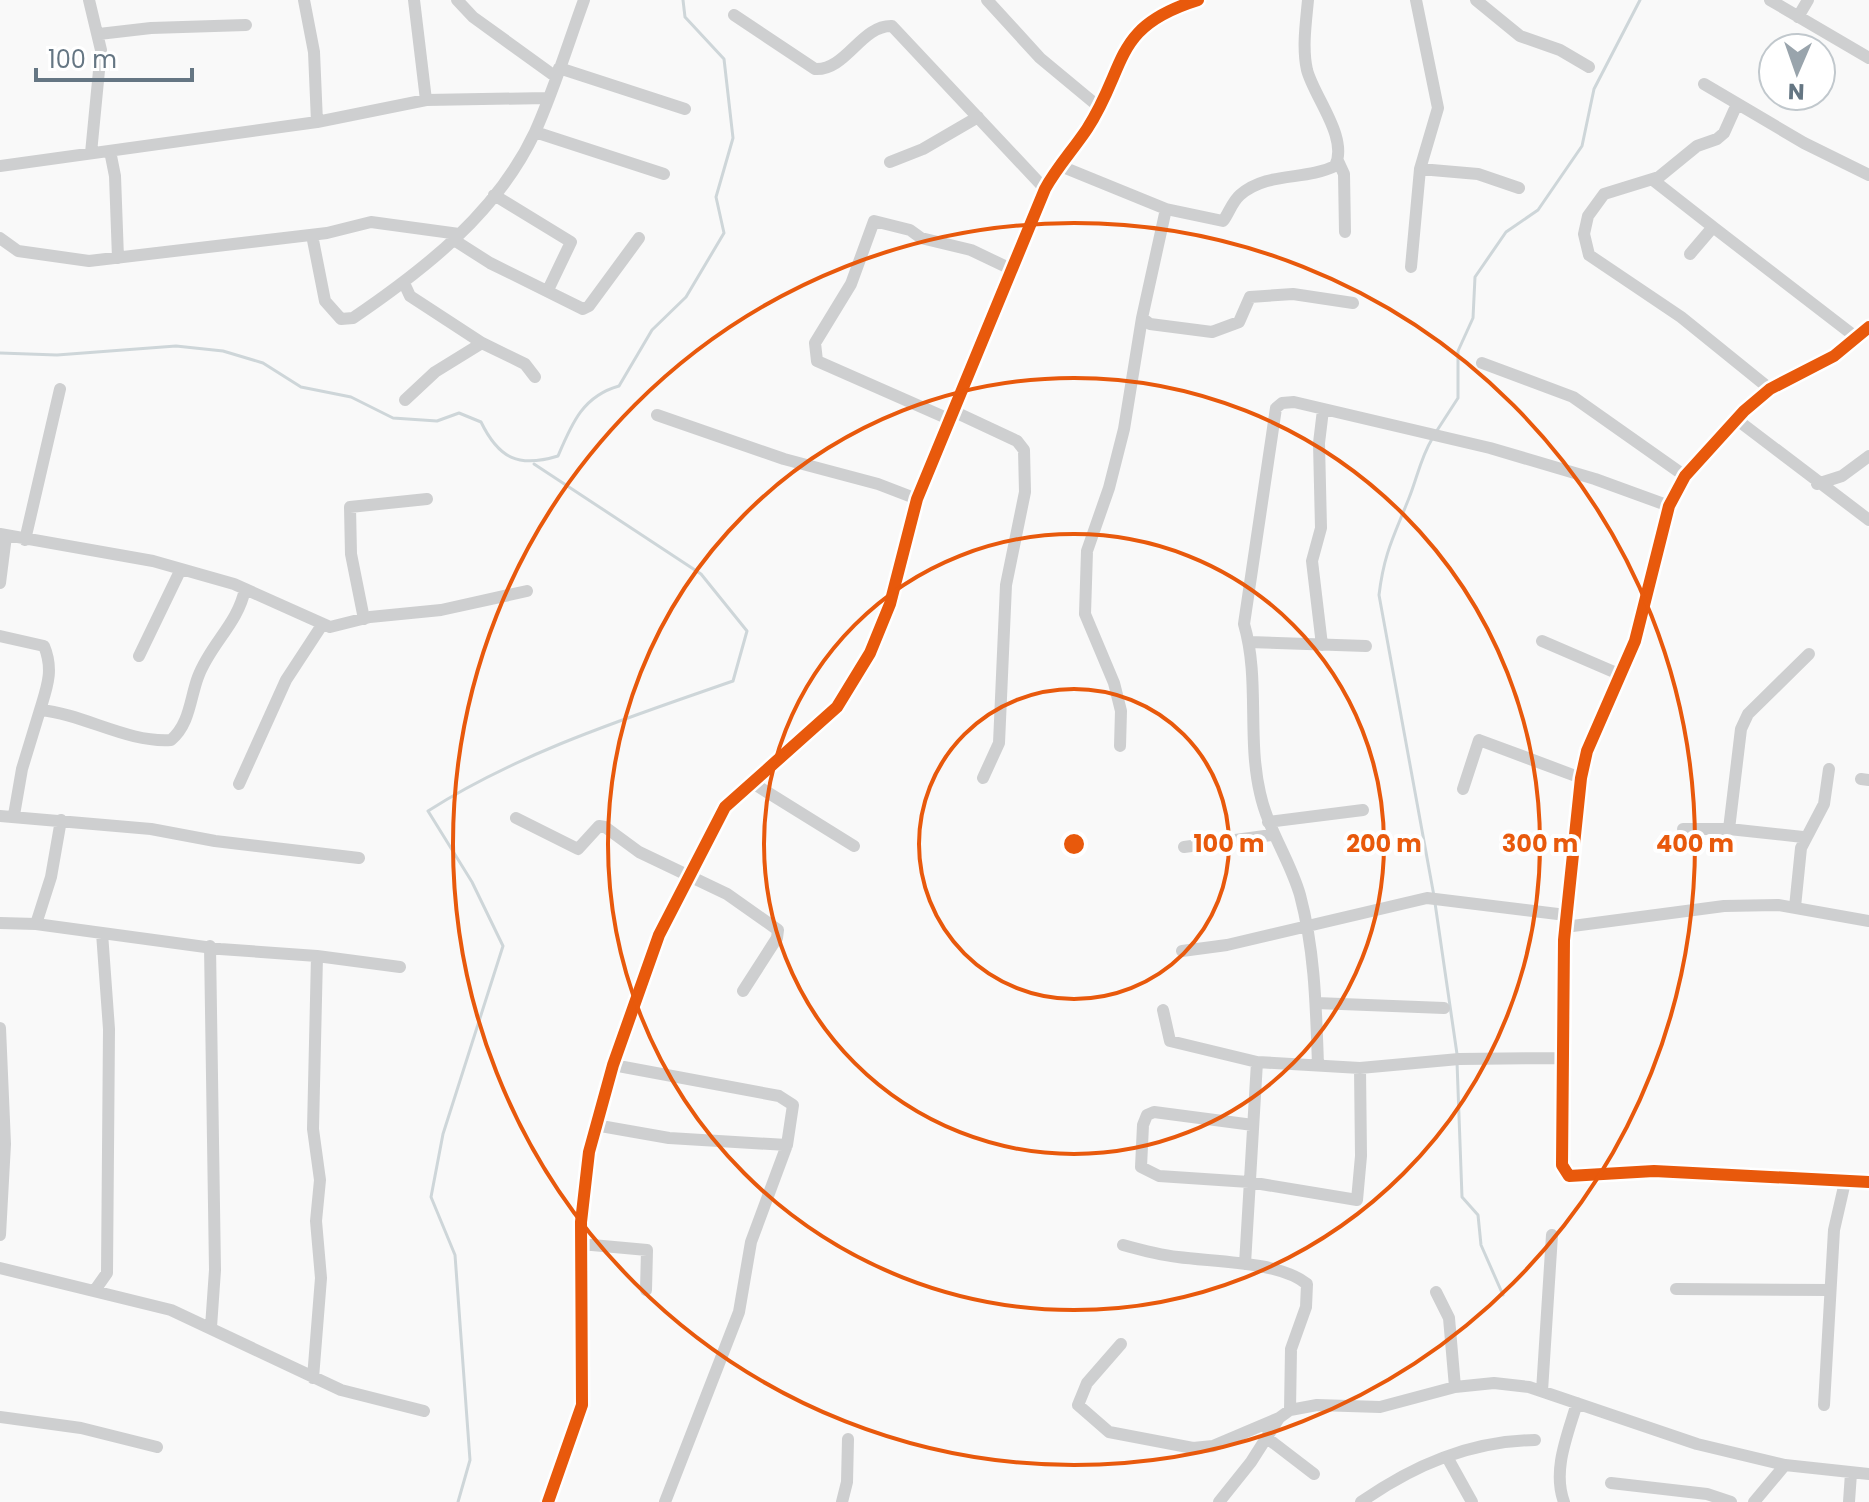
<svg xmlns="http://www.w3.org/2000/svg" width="1869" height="1502" font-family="Poppins,sans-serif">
	<rect width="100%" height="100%" fill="#f9f9f9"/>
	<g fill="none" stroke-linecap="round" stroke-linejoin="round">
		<path stroke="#ced6d9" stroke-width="3" d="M 0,353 L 57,355 L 176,346 L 223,351 L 263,363 L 301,387 L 351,397 L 393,418 L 437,421 L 459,413 L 481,422 C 499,459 519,468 558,456 C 572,423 583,396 619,386 L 652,330 L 686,297 L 724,233 L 716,197 L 733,138 L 724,59 L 685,17 L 683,0
			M 1436,432 L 1458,398 L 1458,351 L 1473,318 L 1475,277 L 1506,232 L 1538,210 L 1582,146 L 1594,89 L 1640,0
			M 1432,439 C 1421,457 1417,478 1409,498 C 1394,536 1384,553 1379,595 L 1434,896
			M 1435,903 L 1457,1054
			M 1457,1062 L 1462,1197 L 1478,1215 L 1481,1245 L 1503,1295
			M 458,1502 L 470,1460 L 455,1255 L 431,1197 L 443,1134 L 503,946 L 472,882 L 428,811 C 520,752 630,717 733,681 L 747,631 L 701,574 L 534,464"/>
		<path stroke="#cecfd0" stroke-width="12" d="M 89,0 L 101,50 L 91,153
			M 304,0 L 314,52 L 317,122
			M 414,0 L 426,100 L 548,98
			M 457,0 L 473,17 L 556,77
			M 987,0 L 1040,58 L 1099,107
			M 1476,0 L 1520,36 L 1560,50 L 1589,67
			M 1770,0 L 1869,58
			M 734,15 L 815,69 C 846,71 861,25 892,26 L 1045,189
			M 1798,17 L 1808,0
			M 99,34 L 151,28 L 246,25
			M 559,68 L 685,109
			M 1704,84 L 1804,143 L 1869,175
			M 1737,104 L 1724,133 L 1717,139 L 1697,146 L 1659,177 L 1604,194 L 1588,216 L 1584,234 L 1589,255 L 1681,317 L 1770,389
			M 535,132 L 664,174
			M 110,151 L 115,176 L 118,258
			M 1338,161 L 1344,174 L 1345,232
			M 890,162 L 923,149 L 978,117
			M 1058,165 L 1166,209 L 1223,221 C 1229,213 1232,202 1240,195 C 1268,171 1305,181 1335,166 C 1349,138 1314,97 1307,70 C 1302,48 1306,22 1308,0
			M 0,166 L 317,122 L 426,100
			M 1420,169 L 1478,174 L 1519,188
			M 1653,180 L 1713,227
			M 494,195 L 571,242 L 548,290
			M 312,235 L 325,301 L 341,319 L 353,318 C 425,269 497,213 535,132 C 554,90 568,44 584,0
			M 0,238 L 18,251 L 89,261 L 327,233 L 371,222 L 459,234
			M 454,240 L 490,263 L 583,309 L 589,306 L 639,238
			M 1690,254 L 1713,227 L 1857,338
			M 1411,267 L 1420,169 L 1438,108 L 1416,0
			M 404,283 L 410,296 L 482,343 L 525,364 L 535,377
			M 1142,318 L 1150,324 L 1212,332 L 1239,322 L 1250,297 L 1293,294 L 1353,303
			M 1869,327 L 1834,356 L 1770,389 L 1744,411 L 1685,476 L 1669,506 L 1635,641 L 1587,751 L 1581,778 L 1564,940 L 1562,1165 L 1569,1176 L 1654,1171 L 1869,1182
			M 1482,363 L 1573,397 L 1685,476
			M 405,400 L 435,372 L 482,343
			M 955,412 L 1017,441 L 1024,450 L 1025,492 L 1006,585 L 999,743 L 983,778
			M 657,415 L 784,459 L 878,484 L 917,499
			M 1736,419 L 1869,520
			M 951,420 L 817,361 L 815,343 L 851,284 L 874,221 L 910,230 L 921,238 L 971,250 L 1013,270
			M 1817,484 L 1842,476 L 1869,456
			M 0,534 L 153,561 L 234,584 L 330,627 L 370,617 L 441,610 L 527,591
			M 25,540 L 60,389
			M 0,583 L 6,536
			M 364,619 L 351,554 L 350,507 L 427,499
			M 0,636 L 44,646 C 54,670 47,687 40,710 C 84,714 127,743 171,740 C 190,724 190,698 198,677 C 210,644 238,624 245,589
			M 1542,641 L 1621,675
			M 1249,642 L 1366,646
			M 1322,645 L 1312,561 L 1321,528 L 1319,443 L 1323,410
			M 139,656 L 180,571
			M 1120,746 L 1121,711 L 1114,683 L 1085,614 L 1087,551 L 1109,488 L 1124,429 L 1142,318 L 1166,209
			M 1861,779 L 1869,780
			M 751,782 L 854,846
			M 239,784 L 286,680 L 322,625
			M 1463,789 L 1479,740 L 1581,778
			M 14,815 L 22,769 L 40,710
			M 0,816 L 151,829 L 215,841 L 359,858
			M 516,818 L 578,849 L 599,826 L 605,827 L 639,852 L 727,894 L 778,930 L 777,938 L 743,991
			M 1268,822 L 1363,810
			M 1683,829 L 1729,829 L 1803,837
			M 1729,829 L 1741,729 L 1748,714 L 1809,654
			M 1184,847 L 1272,835
			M 1795,907 L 1801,848 L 1824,804 L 1829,769
			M 0,923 L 36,924 L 220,949 L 317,956 L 313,1129 L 320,1180 L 316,1221 L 321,1278 L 313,1378
			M 36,924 L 51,877 L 61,820
			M 1565,927 L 1724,906 L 1778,905 L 1869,921
			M 210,946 L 215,1270 L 211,1327
			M 1182,951 L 1227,945 L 1427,898 L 1566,915
			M 317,956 L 400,967
			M 1316,1003 L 1444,1008
			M 1163,1010 L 1170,1041 L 1257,1062 L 1360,1068 L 1459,1059 L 1562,1058
			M 0,1028 L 5,1144 L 0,1235
			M 613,1065 L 779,1096 L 793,1105 L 787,1145 L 751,1242 L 739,1312 L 665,1502
			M 1318,1065 C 1316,1008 1315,951 1300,895 C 1290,860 1268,830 1260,793 C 1247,737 1260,679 1244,624 L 1276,408 L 1282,403 L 1294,402 L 1490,448 L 1595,479 L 1669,506
			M 595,1125 L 669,1138 L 787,1145
			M 1253,1125 L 1154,1112 L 1147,1115 L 1143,1125 L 1141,1167 L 1159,1176 L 1249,1182 L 1357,1200 L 1361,1156 L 1360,1068
			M 581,1244 L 647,1250 L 646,1290
			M 1123,1245 C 1141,1250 1160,1255 1178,1257 C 1214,1262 1279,1261 1307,1284 L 1306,1307 L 1291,1349 L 1290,1410
			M 1245,1264 L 1257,1062
			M 0,1268 L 171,1310 L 341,1390 L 424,1411
			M 1676,1289 L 1830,1290
			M 95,1290 L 107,1273 L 109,1029 L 102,933
			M 1436,1292 L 1449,1318 L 1455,1387
			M 1121,1344 L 1087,1383 L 1078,1405 L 1109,1432 L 1193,1448 L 1213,1446 L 1279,1418
			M 1542,1391 L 1552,1235
			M 1824,1405 L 1834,1230 L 1845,1182
			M 0,1417 L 81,1428 L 157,1447
			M 1267,1438 L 1314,1474
			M 1447,1457 L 1472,1502
			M 1611,1483 L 1707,1494 L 1731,1502
			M 548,1502 L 582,1405 L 581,1222 L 589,1152 L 613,1065 L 659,935 L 725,807 L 837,707 L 870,653 L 890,604 L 917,499 L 1045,189 C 1057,167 1073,150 1087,129 C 1128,66 1111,27 1198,0
			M 842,1502 L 847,1482 L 848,1439
			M 1219,1502 L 1251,1462 L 1279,1418 L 1290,1410 L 1317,1405 L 1380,1407 L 1455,1387 L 1494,1383 L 1529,1387 L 1697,1444 L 1785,1465 L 1869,1474
			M 1361,1502 C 1414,1465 1470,1441 1535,1440
			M 1564,1502 C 1552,1470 1568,1434 1577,1403
			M 1754,1502 L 1785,1465
			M 1849,1502 L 1851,1473"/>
		<g stroke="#fff" stroke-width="17">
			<path id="cycleway" d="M 1869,327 L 1834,356 L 1770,389 L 1744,411 L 1685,476 L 1669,506 L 1635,641 L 1587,751 L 1581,778 L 1564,940 L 1562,1165 L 1569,1176 L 1654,1171 L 1869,1182
				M 548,1502 L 582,1405 L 581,1222 L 589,1152 L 613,1065 L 659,935 L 725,807 L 837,707 L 870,653 L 890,604 L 917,499 L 1045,189 C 1057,167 1073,150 1087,129 C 1128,66 1111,27 1198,0"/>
		</g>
		<use href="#cycleway" stroke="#e8590c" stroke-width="12"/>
	</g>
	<g fill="none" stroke="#e8590c" stroke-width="4">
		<circle cx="1074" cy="844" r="155"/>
		<circle cx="1074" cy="844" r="310"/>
		<circle cx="1074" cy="844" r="466"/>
		<circle cx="1074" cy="844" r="621"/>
	</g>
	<circle cx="1074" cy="844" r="12" fill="#e8590c" stroke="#fff" stroke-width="4"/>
	<g font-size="24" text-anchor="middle" font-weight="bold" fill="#e8590c" stroke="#fff" stroke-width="8" stroke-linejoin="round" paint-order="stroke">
		<text x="1229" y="852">100 m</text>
		<text x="1384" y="852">200 m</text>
		<text x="1540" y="852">300 m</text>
		<text x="1695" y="852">400 m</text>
	</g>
	<g transform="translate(1797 72) rotate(182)"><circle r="38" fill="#ffffff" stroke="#c1c8cd" stroke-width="2"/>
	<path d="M0-6L14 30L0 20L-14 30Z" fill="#99a4ac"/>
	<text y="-12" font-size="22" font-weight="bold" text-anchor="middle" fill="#657683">N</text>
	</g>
	<path d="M36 68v12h156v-12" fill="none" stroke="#657683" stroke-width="4"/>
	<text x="48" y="68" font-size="24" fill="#657683" stroke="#ffffff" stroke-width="6" paint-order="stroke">100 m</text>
</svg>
